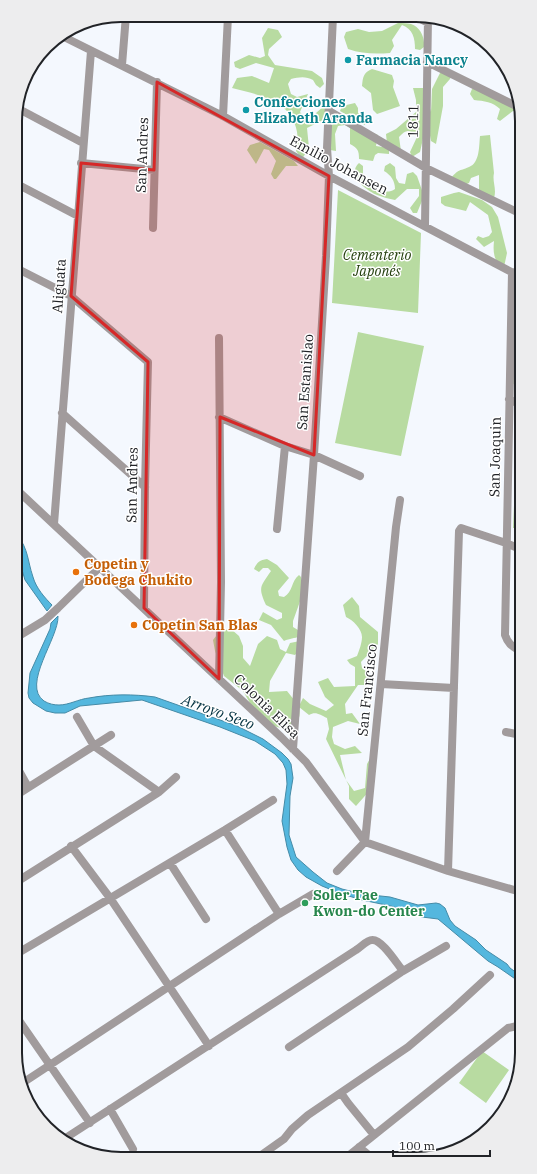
<svg xmlns="http://www.w3.org/2000/svg" width="537" height="1174" font-family="'IBM Plex Serif',serif">
	<rect width="100%" height="100%" fill="#f4f8fe"/>
	<path fill="#b8dba1" d="M 398,23 C 402,23 407,23 411,24 C 420,27 425,37 424,47 L 420,50 L 415,49 C 415,38 413,29 402,25 L 392,40 L 394,46 L 390,53 C 376,54 362,54 348,49 L 344,37 L 346,32 L 358,29 L 369,32 L 382,31 Z
		M 268,28 L 278,30 L 282,37 L 269,49 L 268,55 L 275,65 L 312,71 L 322,78 L 324,84 L 320,88 L 316,85 L 313,80 C 306,76 299,77 291,79 L 288,84 L 291,94 L 297,97 L 308,94 L 300,112 L 304,117 L 309,120 L 314,118 L 316,113 L 324,106 L 329,111 L 323,120 L 307,128 L 309,148 L 302,159 L 296,151 C 297,145 298,138 297,132 C 292,100 259,95 232,88 L 237,78 L 252,76 L 269,83 L 274,68 L 256,63 L 240,69 L 235,67 L 234,62 L 249,55 L 260,58 L 265,56 L 262,38 Z
		M 372,69 L 392,75 L 394,81 L 393,87 L 400,106 L 377,114 L 373,110 L 371,93 L 362,86 C 363,77 363,73 372,69 Z
		M 447,71 L 452,74 L 450,79 L 443,87 L 443,106 L 436,144 L 431,141 L 429,130 L 426,125 L 420,152 L 412,157 L 410,152 L 417,137 C 410,129 406,129 399,137 L 401,151 L 387,144 L 386,134 L 396,129 L 416,112 L 416,100 L 413,88 L 424,88 L 431,112 L 432,89 L 440,73 Z
		M 472,89 L 478,89 L 518,111 L 513,111 L 500,121 L 497,119 L 500,109 C 493,102 484,101 474,100 L 470,94 Z
		M 355,103 L 358,108 L 358,113 L 366,118 L 365,125 L 340,111 L 342,106 Z
		M 340,118 L 378,135 L 376,146 L 389,148 L 389,154 L 378,153 L 375,155 L 373,161 L 359,159 C 359,151 358,148 350,144 L 350,128 L 345,125 L 338,126 L 335,134 L 336,151 L 330,150 L 329,130 L 335,119 Z
		M 490,135 L 494,173 C 492,182 497,189 494,198 L 479,192 L 479,175 L 471,178 L 469,183 L 464,185 L 451,178 C 460,168 458,172 469,167 C 480,163 479,145 480,136 Z
		M 260,142 L 294,161 L 298,166 L 286,166 L 276,179 L 274,179 L 271,174 L 276,161 L 269,150 L 264,149 L 256,164 L 247,150 L 250,145 Z
		M 359,163 L 363,166 L 363,178 L 365,182 C 374,187 385,196 395,189 C 395,181 391,175 384,171 L 385,166 L 390,163 L 395,167 L 396,178 L 399,183 L 405,184 L 407,174 L 413,172 L 417,176 L 424,196 L 417,213 L 413,213 L 410,208 L 419,196 L 419,189 L 407,189 L 395,200 C 389,199 383,197 377,195 C 366,190 346,175 359,163 Z
		M 338,190 L 421,233 L 418,313 L 332,303 Z
		M 459,192 L 482,200 L 492,207 L 498,217 L 507,253 L 504,267 C 493,262 493,251 494,241 L 484,247 L 476,239 L 478,236 L 483,238 L 489,236 L 492,232 L 488,215 L 470,202 L 466,211 L 445,206 L 441,203 L 441,197 L 454,193 Z
		M 358,332 L 424,346 L 401,456 L 335,443 Z
		M 518,341 L 519,380 L 515,384 L 509,384 L 514,344 Z
		M 515,483 L 520,484 L 520,528 L 513,528 Z
		M 267,559 L 277,565 L 289,578 L 278,591 L 279,596 L 284,597 C 293,592 291,581 299,575 L 301,577 L 303,593 L 293,621 L 293,627 L 298,630 L 300,636 C 294,639 290,638 284,641 L 271,625 L 259,620 L 263,612 L 277,620 L 282,618 L 282,613 L 266,605 C 258,587 260,587 271,571 L 268,568 L 263,568 L 259,572 L 254,569 C 257,562 260,560 267,559 Z
		M 352,597 L 359,606 L 360,617 L 378,632 L 378,644 L 361,662 L 362,668 L 372,676 L 370,685 L 358,685 L 345,704 L 346,714 L 352,713 L 360,724 L 348,721 L 333,727 L 332,737 L 334,744 L 345,749 L 355,746 L 362,753 L 340,755 L 346,780 L 354,791 L 365,788 L 367,764 L 372,755 L 371,789 L 356,806 L 349,799 L 349,786 L 326,739 L 329,729 L 327,718 C 320,715 316,711 309,715 L 299,707 C 301,719 298,723 287,730 L 261,722 L 243,691 L 224,676 L 215,651 L 213,640 L 220,631 L 231,629 L 239,636 L 243,646 L 243,658 L 250,666 L 258,644 L 267,636 L 277,640 L 280,649 L 286,652 L 290,643 L 300,641 L 302,647 L 295,655 L 286,653 L 270,681 L 269,692 L 287,691 L 299,706 L 303,698 L 310,704 L 326,711 L 334,705 L 325,697 L 318,682 L 328,678 L 334,687 L 355,686 L 355,667 L 350,664 L 347,660 L 357,656 C 359,651 362,643 362,637 C 362,629 353,620 346,617 L 343,605 Z
		M 482,1051 L 509,1070 L 486,1103 L 459,1083 Z"/>
	<path fill="#54b7de" stroke="#458ba7" d="M 17,534 C 29,551 27,559 33,577 C 36,588 45,598 52,605 L 47,611 L 25,580 L 17,553 Z
		M 58,616 C 59,638 21,685 44,701 C 49,704 54,705 59,705 C 69,705 79,699 89,698 C 110,694 134,694 155,697 L 237,726 L 263,739 L 282,753 L 288,759 L 291,764 L 293,778 L 290,796 L 289,835 L 296,857 L 313,872 L 327,883 L 342,889 L 362,894 L 390,897 L 418,905 L 436,903 L 440,904 L 445,908 L 450,920 L 455,926 L 476,940 L 486,950 L 507,964 L 510,968 L 521,976 L 521,983 L 498,967 L 488,961 L 438,919 L 422,917 L 391,906 L 362,900 L 342,894 L 322,886 L 306,877 L 298,870 L 291,860 L 287,847 L 282,821 L 287,784 L 286,770 L 283,763 L 275,754 L 255,741 L 220,727 L 142,700 L 80,706 L 65,713 L 55,713 L 46,711 L 33,703 L 29,698 L 28,693 L 30,673 L 50,629 L 51,623 Z"/>
	<g fill="none" stroke-linecap="round" stroke-linejoin="round">
		<path stroke="#a19b9c" stroke-width="8" d="M 417,17 L 428,23
			M 60,35 L 223,116 L 329,176 L 519,276
			M 427,62 L 518,107
			M 122,65 L 126,15
			M 17,108 L 83,143
			M 329,111 L 426,168 L 519,213
			M 223,116 L 228,16
			M 81,163 L 154,170
			M 15,183 L 78,216
			M 425,225 L 428,17
			M 153,228 L 157,82
			M 16,268 L 71,296 L 148,362 L 145,487 L 144,608
			M 512,272 L 505,635 C 508,644 512,646 520,651
			M 219,338 L 221,582 L 219,679
			M 509,399 L 519,404
			M 62,413 L 145,487
			M 219,417 L 285,446 L 314,455 L 360,476
			M 17,490 L 281,737 L 306,762 L 365,842 L 448,871 L 521,892
			M 54,524 L 91,51
			M 277,529 L 285,446
			M 17,637 L 45,620 L 58,608 L 100,567
			M 381,684 L 454,688
			M 77,717 L 94,746 L 159,792
			M 506,732 L 521,735
			M 293,749 L 314,455 L 326,256 L 329,176 L 327,148 L 333,16
			M 18,769 L 28,787
			M 18,794 L 111,735
			M 225,830 L 279,914
			M 71,846 L 110,898 L 209,1046
			M 170,863 L 206,919
			M 337,871 L 365,842 L 396,527 L 400,500
			M 448,871 L 459,531 L 461,528 L 506,543 L 520,549
			M 18,881 L 159,792 L 176,777
			M 18,953 L 225,830 L 273,800
			M 18,1019 L 90,1123
			M 289,1047 L 403,971 L 446,946
			M 21,1084 L 279,914 L 313,894
			M 341,1093 L 348,1103 L 374,1135
			M 110,1109 L 133,1149
			M 64,1139 L 356,950 C 361,947 367,940 372,940 C 382,939 397,964 403,971
			M 359,1147 L 370,1156
			M 260,1156 L 284,1139 L 292,1129 L 308,1115 L 408,1047 L 453,1009 L 490,975
			M 348,1156 L 508,1028 L 517,1026 L 522,1027"/>
	</g>
	<path fill="#d62828" fill-opacity="0.2" stroke="#d62828" stroke-width="3" stroke-linejoin="round" d="M 157,82 L 329,176 L 314,455 L 220,417 L 219,679 L 144,608 L 148,362 L 71,296 L 81,163 L 154,170 Z"/>
	<g fill="#0f9aa8" stroke="#fff" stroke-width="1.5">
		<circle cx="348" cy="60" r="4"/>
		<circle cx="246" cy="110" r="4"/>
	</g>
	<g fill="#e8710a" stroke="#fff" stroke-width="1.5">
		<circle cx="76" cy="572" r="4"/>
		<circle cx="134" cy="625" r="4"/>
	</g>
	<circle fill="#2e9e5b" stroke="#fff" stroke-width="1.5" cx="305" cy="903" r="4"/>
	<g text-anchor="middle" stroke-width="3" stroke-linejoin="round" paint-order="stroke">
		<g font-size="14" font-weight="bold" fill="#0d838f" stroke="#fff" text-anchor="start">
			<text x="356" y="65">Farmacia Nancy</text>
			<text x="254" y="107">Confecciones<tspan x="254" dy="16">Elizabeth Aranda</tspan></text>
		</g>
		<g font-size="14" fill="#212327" stroke="#fff">
			<text transform="translate(413 121) rotate(-89)" y="5">1811</text>
			<text transform="translate(142 155) rotate(-88)" y="5">San Andres</text>
			<text transform="translate(339 165) rotate(28)" y="5">Emilio Johansen</text>
			<text transform="translate(59 286) rotate(-86)" y="5">Aliguata</text>
			<text transform="translate(305 382) rotate(-86)" y="5">San Estanislao</text>
			<text transform="translate(495 457) rotate(-89)" y="5">San Joaquin</text>
			<text transform="translate(132 485) rotate(-89)" y="5">San Andres</text>
			<text transform="translate(367 690) rotate(-84)" y="5">San Francisco</text>
			<text transform="translate(267 706) rotate(44)" y="5">Colonia Elisa</text>
		</g>
		<g font-size="14" font-style="italic" fill="#25400e" stroke="#fff">
			<text x="377" y="260">Cementerio<tspan x="377" dy="16">Japonés</tspan></text>
		</g>
		<g font-size="14" font-weight="bold" fill="#c56008" stroke="#fff" text-anchor="start">
			<text x="84" y="569">Copetin y<tspan x="84" dy="16">Bodega Chukito</tspan></text>
			<text x="142" y="630">Copetin San Blas</text>
		</g>
		<g font-size="14" font-weight="bold" fill="#27864d" stroke="#fff" text-anchor="start">
			<text x="313" y="900">Soler Tae<tspan x="313" dy="16">Kwon-do Center</tspan></text>
		</g>
		<g font-size="15" font-style="italic" fill="#023141" stroke="#fff">
			<text transform="translate(218 712) rotate(20)" y="5">Arroyo Seco</text>
		</g>
	</g>
	<path d="M0 0H537V1174H0ZM121 22H416A99 99 0 0 1 515 121V1053A99 99 0 0 1 416 1152H121A99 99 0 0 1 22 1053V121A99 99 0 0 1 121 22Z" fill="#ededee" fill-rule="evenodd"/>
	<path fill="none" stroke="#212327" stroke-width="2" d="M121 22H416A99 99 0 0 1 515 121V1053A99 99 0 0 1 416 1152H121A99 99 0 0 1 22 1053V121A99 99 0 0 1 121 22Z"/>
	<path d="M393 1150v6h97v-6" fill="none" stroke="#212327" stroke-width="2"/>
	<text x="399" y="1150" font-size="12" fill="#212327" stroke="#ffffff" stroke-width="3" paint-order="stroke">100 m</text>
</svg>
